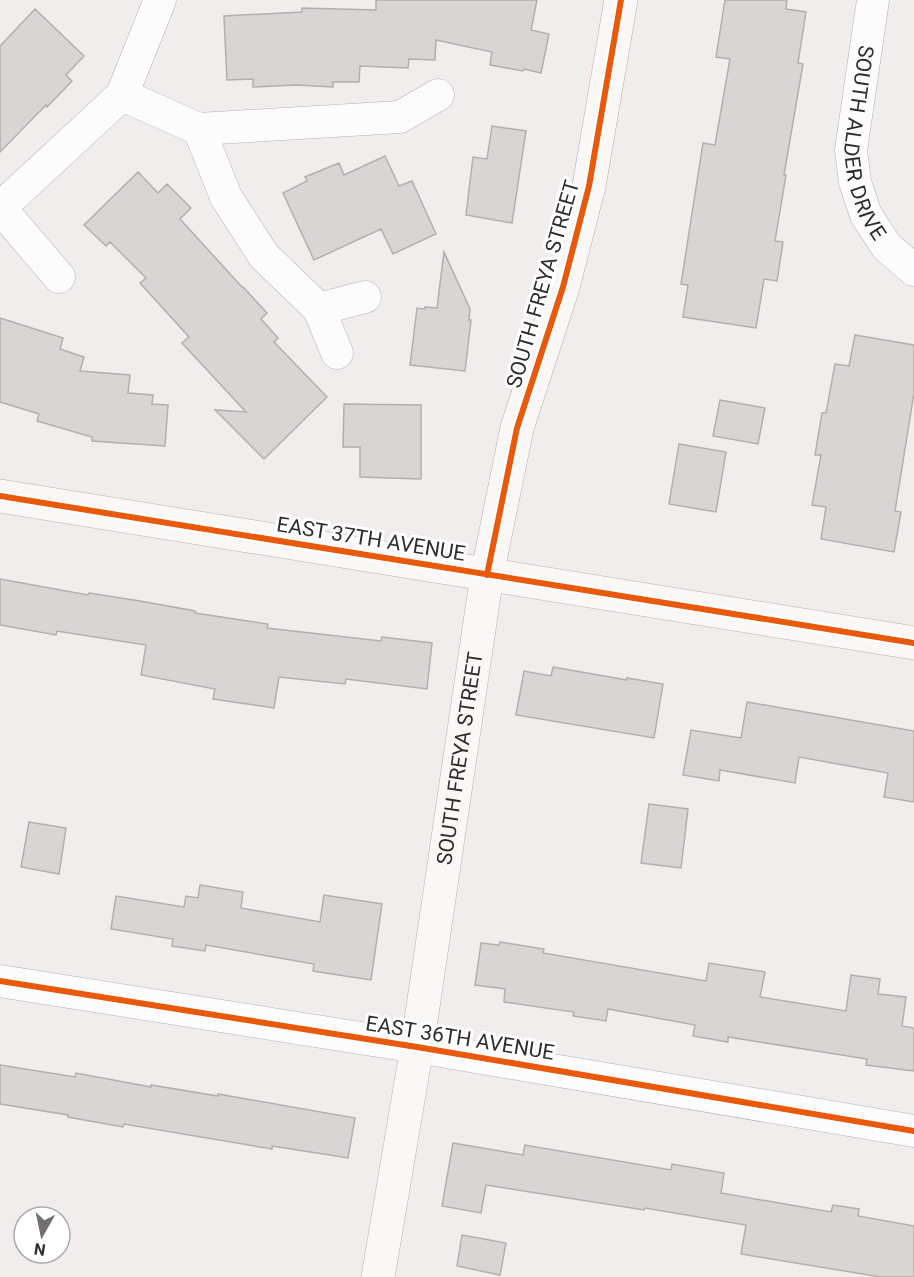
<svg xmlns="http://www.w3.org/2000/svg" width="914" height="1277" font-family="Roboto,sans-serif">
	<rect width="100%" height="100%" fill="#f2eded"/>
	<path fill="#d8d5d5" stroke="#b3afaf" stroke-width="1.5" d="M 376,0 L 537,0 L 531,30 L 549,34 L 541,73 L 524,69 L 523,71 L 490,65 L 492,52 L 436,40 L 435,60 L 409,59 L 408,68 L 360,66 L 359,82 L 333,82 L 333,87 L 296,85 L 253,87 L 253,79 L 227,80 L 224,16 L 302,12 L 302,8 L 376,10 Z
		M 725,0 L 787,0 L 786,9 L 806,12 L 798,63 L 803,64 L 784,175 L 786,175 L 775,241 L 783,242 L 777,281 L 764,279 L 756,328 L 683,317 L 688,285 L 681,284 L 703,143 L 715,145 L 730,59 L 716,57 Z
		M 35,9 L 84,56 L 66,75 L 72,81 L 47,107 L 46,105 L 0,152 L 0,46 Z
		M 492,126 L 526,131 L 512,223 L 466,215 L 473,157 L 487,159 Z
		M 385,156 L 399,186 L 412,181 L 436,234 L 393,254 L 381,229 L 314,260 L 283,193 L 307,181 L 305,177 L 339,163 L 344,175 Z
		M 138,172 L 158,193 L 167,184 L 191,208 L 180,219 L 242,287 L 243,287 L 267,313 L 261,319 L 278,338 L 274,342 L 327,397 L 264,459 L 215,410 L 246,412 L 182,343 L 189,337 L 140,283 L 146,278 L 110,242 L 106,246 L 84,225 Z
		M 444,252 L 470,309 L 469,320 L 471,320 L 465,371 L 410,365 L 417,308 L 425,309 L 425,307 L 437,308 Z
		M 0,318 L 63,338 L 60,349 L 84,357 L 80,371 L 130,375 L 128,393 L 153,395 L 152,404 L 168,405 L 165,446 L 92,441 L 92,437 L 37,421 L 39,414 L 0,402 Z
		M 855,335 L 914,345 L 914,393 L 895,511 L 901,512 L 894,552 L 821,539 L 826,507 L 812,505 L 821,455 L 815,455 L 822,413 L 826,413 L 835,364 L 849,366 Z
		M 720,400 L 765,408 L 758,444 L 713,436 Z
		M 344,404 L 421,405 L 421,479 L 360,477 L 360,447 L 343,447 Z
		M 679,444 L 726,452 L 716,512 L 669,504 Z
		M 0,579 L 88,595 L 89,593 L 140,601 L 195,611 L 195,613 L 268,624 L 267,628 L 381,641 L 382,637 L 432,643 L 427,689 L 346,679 L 345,684 L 279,677 L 274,708 L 213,699 L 215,689 L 141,675 L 146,645 L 57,631 L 56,635 L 0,625 Z
		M 553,667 L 627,680 L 627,678 L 663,684 L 654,738 L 516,715 L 524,671 L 551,676 Z
		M 747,702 L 914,731 L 914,802 L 884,797 L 888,773 L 799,757 L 795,783 L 720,770 L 719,781 L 683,775 L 691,730 L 741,738 Z
		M 649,804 L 688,809 L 681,868 L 641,863 Z
		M 29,822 L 66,828 L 59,874 L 21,867 Z
		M 200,885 L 243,892 L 241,908 L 320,922 L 324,895 L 382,904 L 371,980 L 313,971 L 314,964 L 206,945 L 205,951 L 172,946 L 173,939 L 111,929 L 116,896 L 184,907 L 186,896 L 198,898 Z
		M 500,942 L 544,949 L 543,953 L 706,981 L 709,963 L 765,972 L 760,997 L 846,1011 L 851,975 L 880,979 L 878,994 L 906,997 L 902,1026 L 914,1028 L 914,1071 L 866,1065 L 867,1059 L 728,1037 L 728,1042 L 693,1036 L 695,1025 L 608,1009 L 606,1021 L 573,1016 L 574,1012 L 504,1002 L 505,989 L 475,985 L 481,943 L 499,945 Z
		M 0,1065 L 75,1077 L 76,1073 L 151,1087 L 151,1085 L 218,1096 L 218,1094 L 355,1118 L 348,1158 L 272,1146 L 272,1149 L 124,1124 L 123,1127 L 68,1117 L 68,1115 L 0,1104 Z
		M 453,1143 L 523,1155 L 525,1145 L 671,1170 L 672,1164 L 724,1173 L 721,1193 L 831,1212 L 833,1205 L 859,1209 L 858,1216 L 914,1226 L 914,1277 L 881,1277 L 741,1254 L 746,1225 L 645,1208 L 644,1210 L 486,1185 L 481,1213 L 442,1206 Z
		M 462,1235 L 506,1243 L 500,1275 L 457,1266 Z"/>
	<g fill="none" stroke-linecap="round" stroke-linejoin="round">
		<g stroke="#b4b0b0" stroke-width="33">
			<g id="street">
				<path id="s1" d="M 873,0 L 851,150 L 855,182 L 866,215 L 887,247 L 914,270"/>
				<path d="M 122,95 L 199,129 L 226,197 L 264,256 L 319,309 L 337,353"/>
				<path d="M 199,129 L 400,117 L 438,95"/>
				<path d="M 0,208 L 122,95 L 160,0"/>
				<path d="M 0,208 L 59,277"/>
				<path d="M 319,309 L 365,297"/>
				<path d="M 0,981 L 417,1047 L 914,1131"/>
			</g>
		</g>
		<g stroke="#b4b0b0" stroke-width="34">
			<g id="secondary">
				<path d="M 0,496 L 914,643"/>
				<path id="s2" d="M 378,1277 L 417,1047 L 487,575 L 517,428 L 563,287 L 589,186 L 621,0"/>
			</g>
		</g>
		<use href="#street" stroke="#fdfcfc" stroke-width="32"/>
		<use href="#secondary" stroke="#faf7f7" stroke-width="33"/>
		<g stroke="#fff" stroke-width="10">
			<path id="cycleway" d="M 0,496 L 914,643
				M 487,575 L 517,428 L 563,287 L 589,186 L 621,0
				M 0,981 L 417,1047 L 914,1131"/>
		</g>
		<use href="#cycleway" stroke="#e8590c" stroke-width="6"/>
	</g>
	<g text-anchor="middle" stroke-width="6" stroke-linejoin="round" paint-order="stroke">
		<g font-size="21" fill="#302c2c" stroke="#fff">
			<text dy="7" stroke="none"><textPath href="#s1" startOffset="146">SOUTH ALDER DRIVE</textPath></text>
			<text transform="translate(543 284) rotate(-74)" y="7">SOUTH FREYA STREET</text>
			<text transform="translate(371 539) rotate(9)" y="7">EAST 37TH AVENUE</text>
			<text dy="7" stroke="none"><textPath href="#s2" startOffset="525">SOUTH FREYA STREET</textPath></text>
			<text transform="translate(460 1038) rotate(9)" y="7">EAST 36TH AVENUE</text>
		</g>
	</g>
	<g transform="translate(42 1235) rotate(189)"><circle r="28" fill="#ffffff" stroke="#acabab" stroke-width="1.5"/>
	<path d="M0-4.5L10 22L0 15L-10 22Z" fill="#747070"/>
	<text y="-9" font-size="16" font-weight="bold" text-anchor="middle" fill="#302c2c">N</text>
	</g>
</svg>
